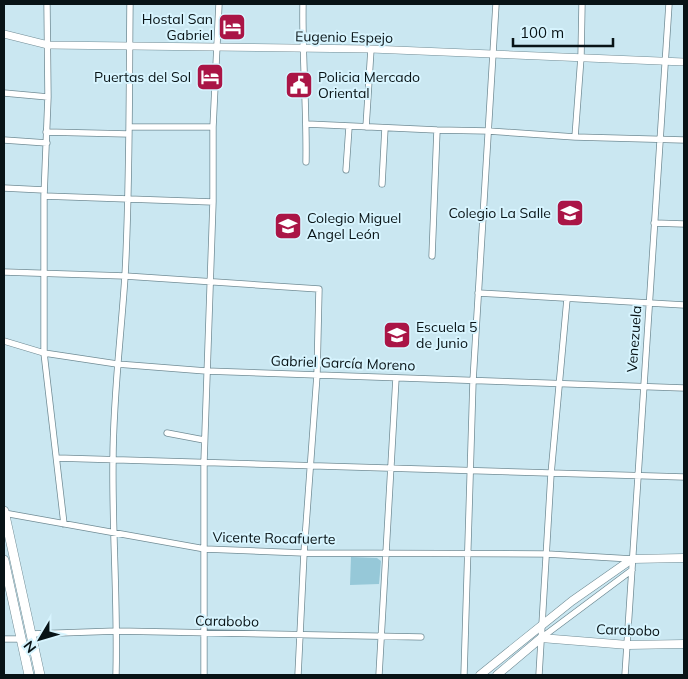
<svg xmlns="http://www.w3.org/2000/svg" width="688" height="679" font-family="Mulish,sans-serif">
	<rect width="100%" height="100%" fill="#cae7f1"/>
	<path fill="#96c8d8" d="M 351,557 L 377,558 L 381,561 L 379,584 L 350,585 Z"/>
	<g fill="none" stroke-linecap="round" stroke-linejoin="round">
		<g stroke="#718c95" stroke-width="7">
			<path id="minor" d="M 47,4 L 48,97 L 44,196 L 44,353 L 64,524
				M 303,4 C 302,56 307,109 306,162
				M 4,93 L 48,97
				M 307,124 L 437,130 L 488,131 L 575,137 L 684,140
				M 129,127 L 213,127
				M 366,127 L 371,49
				M 46,132 L 129,134
				M 575,137 L 581,57 L 582,4
				M 4,140 L 47,143
				M 346,170 L 349,127
				M 382,184 L 385,128
				M 4,188 L 44,190
				M 44,196 L 213,202
				M 654,223 L 684,224
				M 432,256 L 437,130
				M 4,272 L 125,276 L 319,289 L 317,375 L 304,553 L 298,675
				M 478,293 L 684,305
				M 4,341 L 44,353 L 117,364 L 206,371 L 684,388
				M 167,433 L 204,440
				M 57,458 L 684,477
				M 4,513 L 205,549 L 304,553 L 547,554 L 632,559
				M 31,634 L 117,631 L 421,637
				M 541,638 L 632,570
				M 4,639 L 21,639
				M 116,675 C 118,603 112,532 113,460 C 113,398 121,337 125,276 C 130,185 129,94 130,4
				M 204,675 L 204,462 L 213,202 L 213,127 L 219,4
				M 379,675 L 396,378
				M 464,675 L 473,381 L 496,4
				M 539,675 L 551,474 L 567,299
				M 625,675 L 669,4"/>
		</g>
		<g stroke="#718c95" stroke-width="8">
			<path id="tertiary" d="M 4,34 L 48,45 L 371,49 L 684,62"/>
		</g>
		<g stroke="#718c95" stroke-width="9">
			<path id="secondary" d="M 480,675 L 572,601 L 632,559 L 684,558
				M 497,675 L 541,638 L 628,645 L 684,644"/>
		</g>
		<g stroke="#718c95" stroke-width="10">
			<path id="primary" d="M 4,511 L 40,675
				M 4,560 L 29,675"/>
		</g>
		<use href="#minor" stroke="#fff" stroke-width="5.5"/>
		<use href="#tertiary" stroke="#fff" stroke-width="7"/>
		<use href="#secondary" stroke="#fff" stroke-width="8"/>
		<use href="#primary" stroke="#fff" stroke-width="9"/>
	</g>
	<defs>
		<g id="hotel-square" transform="scale(1.4375)"><rect x="-9" y="-9" width="18" height="18" rx="4" fill="#aa1546" stroke="#d7f4fe"/><path d="M-6-4.5h1.5V1H6V5H4.5V3h-9V5H-6ZM-4 0a1.8 1.8 0 1 1 3.6 0ZM.5 0V-2.5h3Q6-2.5 6 0Z" fill="#fff"/></g>
		<g id="civic-square" transform="scale(1.4375)"><rect x="-9" y="-9" width="18" height="18" rx="4" fill="#aa1546" stroke="#d7f4fe"/><path d="M-.6-6.5H3V-4.5H.6V-3L4-1V1h2V6H-6V1h2V-1L-.6-3ZM-1.2 2.5V6h2.4V2.5Z" fill="#fff"/></g>
		<g id="school-square" transform="scale(1.4375)"><rect x="-9" y="-9" width="18" height="18" rx="4" fill="#aa1546" stroke="#d7f4fe"/><path d="M0-5L7-2L0 1L-7-2ZM-4 1L0 2.5L4 1V4Q0 6-4 4Z" fill="#fff"/></g>
	</defs>
	<g fill-rule="evenodd">
		<use href="#hotel-square" x="232" y="27"/>
		<use href="#hotel-square" x="210" y="77"/>
		<use href="#civic-square" x="299" y="85"/>
		<use href="#school-square" x="570" y="213"/>
		<use href="#school-square" x="288" y="226"/>
		<use href="#school-square" x="397" y="335"/>
	</g>
	<g text-anchor="middle" stroke-width="4" stroke-linejoin="round" paint-order="stroke">
		<g font-size="14" fill="#081316" stroke="#d7f4fe" text-anchor="end">
			<text x="213" y="24">Hostal San<tspan x="213" dy="16">Gabriel</tspan></text>
			<text x="191" y="82">Puertas del Sol</text>
			<text x="318" y="82" text-anchor="start">Policia Mercado<tspan x="318" dy="16">Oriental</tspan></text>
			<text x="551" y="218">Colegio La Salle</text>
			<text x="307" y="223" text-anchor="start">Colegio Miguel<tspan x="307" dy="16">Angel León</tspan></text>
			<text x="416" y="332" text-anchor="start">Escuela 5<tspan x="416" dy="16">de Junio</tspan></text>
		</g>
		<g font-size="14" fill="#081316" stroke="#d7f4fe">
			<text transform="translate(344 37) rotate(1)" y="5">Eugenio Espejo</text>
			<text transform="translate(634 339) rotate(-86)" y="5">Venezuela</text>
			<text transform="translate(343 363) rotate(2)" y="5">Gabriel García Moreno</text>
			<text transform="translate(274 538) rotate(1)" y="5">Vicente Rocafuerte</text>
			<text transform="translate(227 621) rotate(1)" y="5">Carabobo</text>
			<text transform="translate(628 630) rotate(2)" y="5">Carabobo</text>
		</g>
	</g>
	<rect width="688" height="679" fill="none" stroke="#081316" stroke-width="10"/>
	<g transform="translate(40 639) rotate(232)" stroke="#d7f4fe" stroke-width="4" paint-order="stroke">
	<path d="M0-4L9 19L0 12L-9 19Z" fill="#081316"/>
	<text y="-8" font-size="14" font-weight="bold" text-anchor="middle" fill="#081316">N</text>
	</g>
	<path d="M513 38v8h100v-8" fill="none" stroke="#081316" stroke-width="2.5"/>
	<text x="520" y="38" font-size="15" fill="#081316" stroke="#d7f4fe" stroke-width="4" paint-order="stroke">100 m</text>
</svg>
